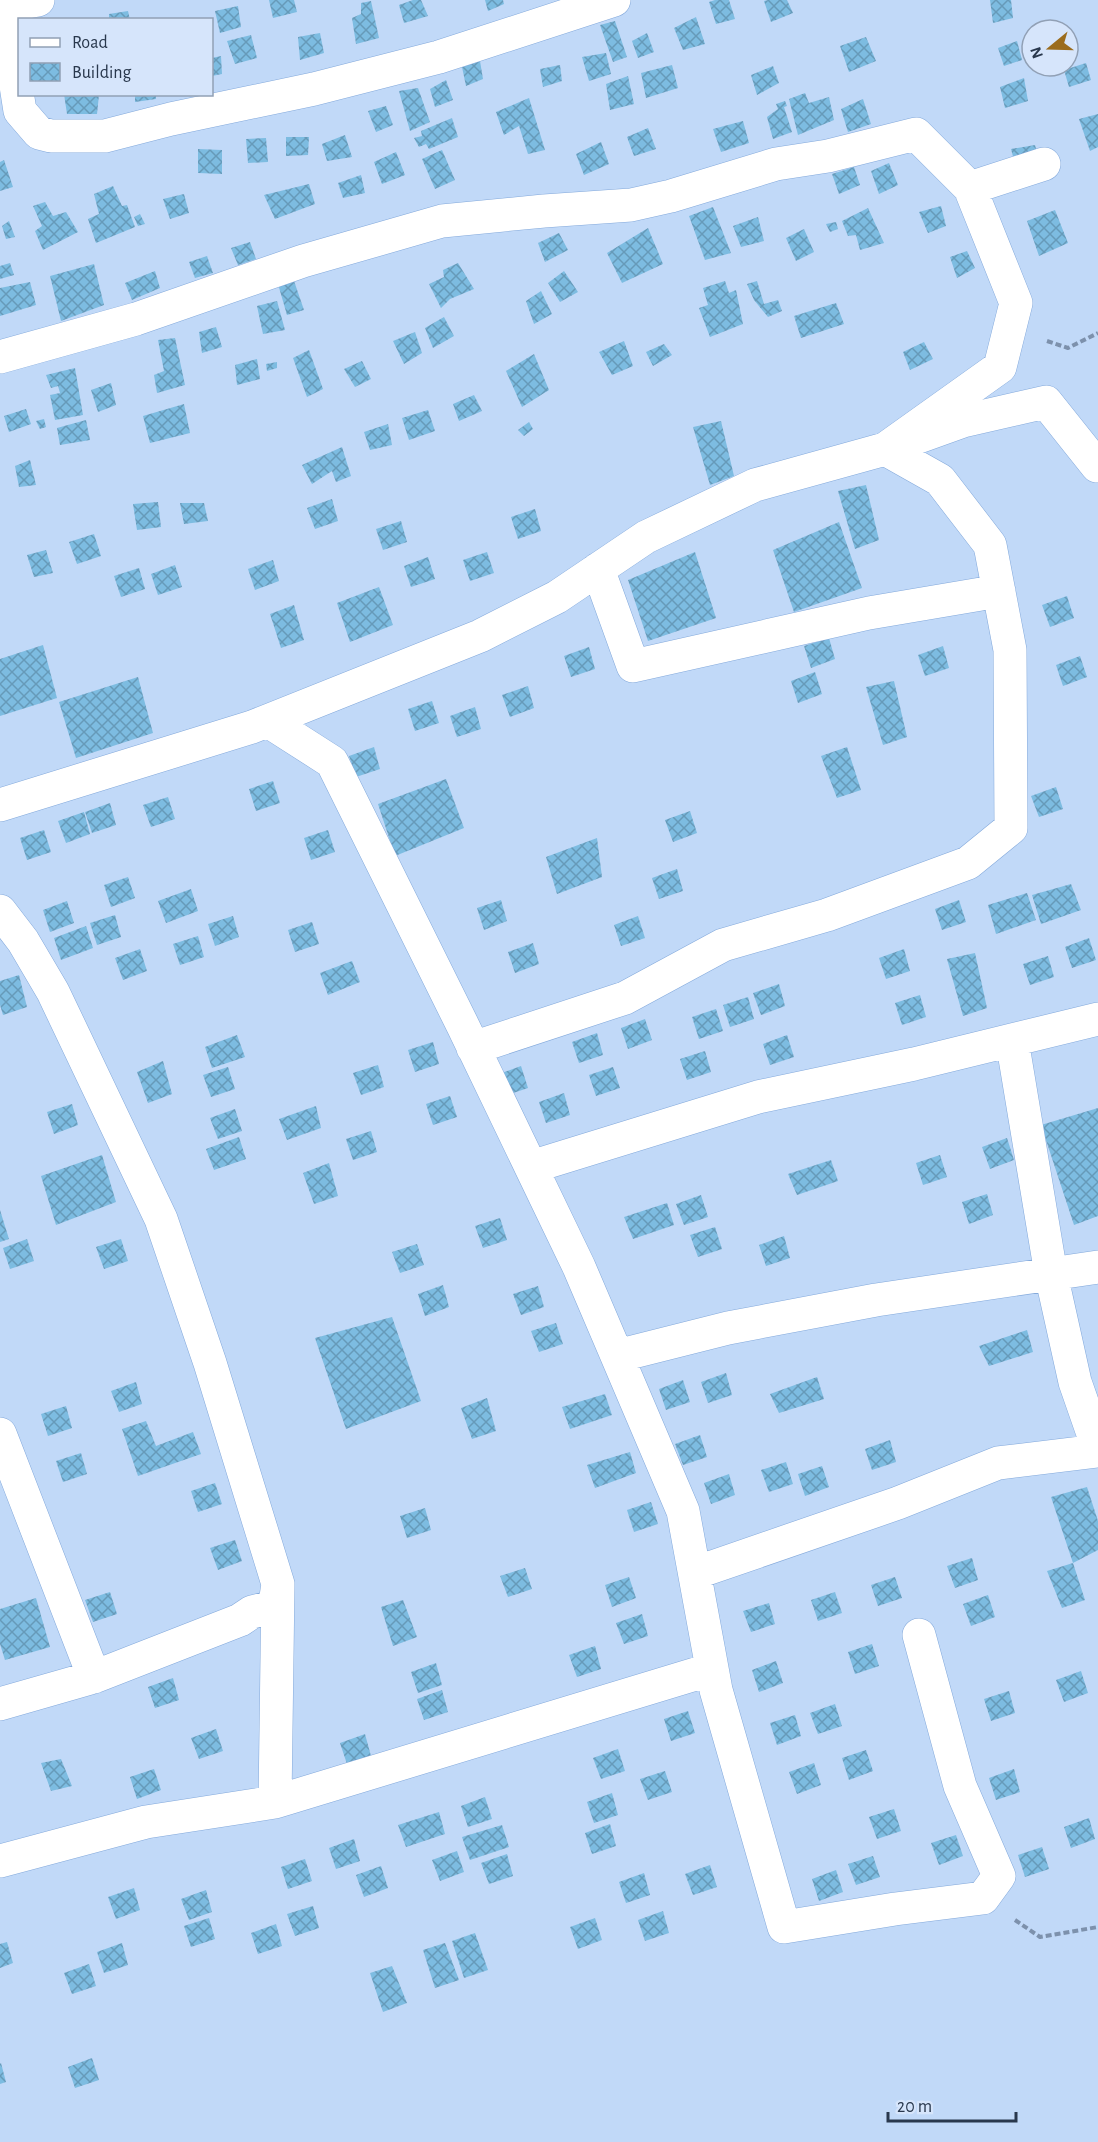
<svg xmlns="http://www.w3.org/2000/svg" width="1098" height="2142" font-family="'Alegreya Sans',sans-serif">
	<defs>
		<pattern id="building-cross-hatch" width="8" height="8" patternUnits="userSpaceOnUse" patternTransform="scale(1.5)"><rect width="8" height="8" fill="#7dbce1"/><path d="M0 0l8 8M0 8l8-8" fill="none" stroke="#669ab9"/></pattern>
	</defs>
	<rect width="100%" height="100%" fill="#c1d9f8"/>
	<path fill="url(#building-cross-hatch)" d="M 269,0 L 294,0 L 297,12 L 273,18 Z
		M 413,0 L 421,0 L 428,16 L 404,23 L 399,5 Z
		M 485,0 L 503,0 L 504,4 L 488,11 Z
		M 715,0 L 729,0 L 735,19 L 716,24 L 709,2 Z
		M 768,0 L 787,0 L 793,13 L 771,22 L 764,1 Z
		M 990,0 L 1011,0 L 1013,18 L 993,23 Z
		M 371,1 L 379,38 L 356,44 L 352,18 L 361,14 L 361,3 Z
		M 238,6 L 241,27 L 220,33 L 215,11 Z
		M 128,11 L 130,20 L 109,20 L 109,14 Z
		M 696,17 L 705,44 L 683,50 L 674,28 Z
		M 615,21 L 627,57 L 613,62 L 600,25 Z
		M 320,33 L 324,53 L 300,60 L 298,37 Z
		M 647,33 L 654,52 L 638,58 L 632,41 Z
		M 251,35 L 257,58 L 235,64 L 227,41 Z
		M 866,37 L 876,61 L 849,72 L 840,46 Z
		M 1017,41 L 1022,60 L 1004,66 L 998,48 Z
		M 606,53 L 611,74 L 589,81 L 582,57 Z
		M 221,56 L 222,74 L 212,76 L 212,58 Z
		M 480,61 L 483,79 L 466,86 L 462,67 Z
		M 1086,63 L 1091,80 L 1069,87 L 1064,70 Z
		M 560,65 L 562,81 L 543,87 L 540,69 Z
		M 672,65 L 678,88 L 646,98 L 641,73 Z
		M 773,66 L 779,83 L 757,95 L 751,75 Z
		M 628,76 L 634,104 L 610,110 L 606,84 Z
		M 1024,78 L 1028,101 L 1005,108 L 1000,87 Z
		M 446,80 L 453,100 L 435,107 L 430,89 Z
		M 418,88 L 430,122 L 410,131 L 399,91 Z
		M 805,93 L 809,103 L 829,97 L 834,120 L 798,135 L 789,99 Z
		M 64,94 L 99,95 L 97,114 L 67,114 Z
		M 135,94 L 156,94 L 156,99 L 135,102 Z
		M 529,98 L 545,150 L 528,154 L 519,126 L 504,135 L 496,112 Z
		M 863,99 L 871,124 L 848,132 L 841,109 Z
		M 785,101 L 787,106 L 784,107 L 792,132 L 773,139 L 767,117 L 778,109 L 776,104 Z
		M 386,106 L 393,125 L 376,132 L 368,111 Z
		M 1098,114 L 1098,147 L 1090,151 L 1079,119 Z
		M 452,118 L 458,137 L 429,149 L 426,144 L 419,147 L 414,138 L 422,136 L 421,131 Z
		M 743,121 L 749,143 L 721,152 L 713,129 Z
		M 648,128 L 656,149 L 634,156 L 627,137 Z
		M 345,135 L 352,157 L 327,161 L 322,144 Z
		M 286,137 L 309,137 L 308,155 L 286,156 Z
		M 266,138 L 268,162 L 248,163 L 246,139 Z
		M 601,142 L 609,164 L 584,175 L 576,154 Z
		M 1035,145 L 1040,163 L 1016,168 L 1011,149 Z
		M 198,149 L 222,150 L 222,174 L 198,173 Z
		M 442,150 L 455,180 L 435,189 L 422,159 Z
		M 396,152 L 405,175 L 382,184 L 374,162 Z
		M 4,160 L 13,187 L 0,191 L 0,162 Z
		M 889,163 L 898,185 L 879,194 L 871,171 Z
		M 854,167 L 860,185 L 839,194 L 832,174 Z
		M 361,175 L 365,193 L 343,198 L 338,183 Z
		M 309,184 L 315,204 L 275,219 L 264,195 Z
		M 113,186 L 122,206 L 127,205 L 135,227 L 96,243 L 88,219 L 99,214 L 94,194 Z
		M 184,194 L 189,213 L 170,219 L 163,199 Z
		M 45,202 L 53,216 L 66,212 L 78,232 L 43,250 L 35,231 L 42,226 L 33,206 Z
		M 941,206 L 946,226 L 928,233 L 919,212 Z
		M 713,207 L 731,253 L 705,260 L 689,216 Z
		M 868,208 L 884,243 L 860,250 L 856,235 L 848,236 L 842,221 Z
		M 1055,210 L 1068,243 L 1039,256 L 1027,221 Z
		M 140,214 L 145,224 L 138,226 L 134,217 Z
		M 758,217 L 764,241 L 741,247 L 733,226 Z
		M 9,221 L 15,237 L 6,239 L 2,226 Z
		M 836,222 L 838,229 L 830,232 L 826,224 Z
		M 648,228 L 663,264 L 622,283 L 607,253 Z
		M 804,229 L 814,252 L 796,261 L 786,238 Z
		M 559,233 L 568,250 L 545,262 L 538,243 Z
		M 250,242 L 256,259 L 238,265 L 231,248 Z
		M 967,251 L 975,268 L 957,278 L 950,257 Z
		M 207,256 L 213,273 L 195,278 L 189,262 Z
		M 10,263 L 14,275 L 0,279 L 0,266 Z
		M 458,263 L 474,289 L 450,299 L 441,308 L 429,284 L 444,277 L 443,270 Z
		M 94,264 L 104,305 L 61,321 L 50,276 Z
		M 155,271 L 160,288 L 132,300 L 125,283 Z
		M 564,271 L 578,292 L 560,302 L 548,283 Z
		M 293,278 L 304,310 L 287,315 L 278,284 Z
		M 725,281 L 729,293 L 736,290 L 743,324 L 710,337 L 699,308 L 708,305 L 703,288 Z
		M 757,281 L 764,304 L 778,300 L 782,311 L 768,317 L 754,300 L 747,284 Z
		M 30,282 L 36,305 L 0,316 L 0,288 Z
		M 541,291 L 552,314 L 534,324 L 526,301 Z
		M 277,301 L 285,330 L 263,334 L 257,306 Z
		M 836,303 L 844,324 L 801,338 L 794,316 Z
		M 444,317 L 454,336 L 433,348 L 425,328 Z
		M 216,327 L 222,347 L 202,353 L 199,332 Z
		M 415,332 L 422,353 L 404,364 L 393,341 Z
		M 175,338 L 185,385 L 157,393 L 154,375 L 164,371 L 158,340 Z
		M 624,341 L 633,366 L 612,375 L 599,352 Z
		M 924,342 L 933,359 L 910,370 L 903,352 Z
		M 664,344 L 672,355 L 653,366 L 646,352 Z
		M 309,350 L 323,389 L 307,397 L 293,358 Z
		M 534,354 L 549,390 L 522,407 L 506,371 Z
		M 257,359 L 260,379 L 237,385 L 235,365 Z
		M 362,361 L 371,379 L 355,387 L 344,369 Z
		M 277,362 L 277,368 L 267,371 L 266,364 Z
		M 75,368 L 83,415 L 55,420 L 50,395 L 60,393 L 58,386 L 51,388 L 46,375 Z
		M 111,383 L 116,405 L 98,412 L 91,390 Z
		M 474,395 L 482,411 L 459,421 L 453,404 Z
		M 184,404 L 190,433 L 150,443 L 143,416 Z
		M 26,409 L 31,424 L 9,432 L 4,416 Z
		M 428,410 L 435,431 L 409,440 L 402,418 Z
		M 44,419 L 46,427 L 40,429 L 36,421 Z
		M 86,420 L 90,440 L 60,445 L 57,428 Z
		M 721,421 L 734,476 L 710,485 L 693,427 Z
		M 529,422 L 533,429 L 524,436 L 518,430 Z
		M 388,424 L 392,445 L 370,450 L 364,432 Z
		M 342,447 L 351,476 L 336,482 L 332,471 L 312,484 L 302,465 Z
		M 30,460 L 36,485 L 19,487 L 15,466 Z
		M 866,485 L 879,540 L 855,549 L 838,491 Z
		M 332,499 L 338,521 L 315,529 L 307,508 Z
		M 158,502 L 161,527 L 137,530 L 133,504 Z
		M 180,503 L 204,503 L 208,521 L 184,524 Z
		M 535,509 L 541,531 L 518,539 L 511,517 Z
		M 401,521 L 407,542 L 383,550 L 376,529 Z
		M 839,522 L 862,588 L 794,612 L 773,550 Z
		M 94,534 L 101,556 L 77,564 L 69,542 Z
		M 46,550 L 53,573 L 34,577 L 27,555 Z
		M 487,552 L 494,573 L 470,581 L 463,560 Z
		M 695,552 L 716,618 L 648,641 L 628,580 Z
		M 428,557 L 435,579 L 411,587 L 404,566 Z
		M 273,560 L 279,581 L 255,590 L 248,569 Z
		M 175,565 L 182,587 L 158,595 L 151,574 Z
		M 139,568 L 145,589 L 121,597 L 114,576 Z
		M 379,587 L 393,625 L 350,642 L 337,603 Z
		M 1067,596 L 1074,618 L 1050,627 L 1042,605 Z
		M 294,605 L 304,640 L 281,648 L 270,614 Z
		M 829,638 L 835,659 L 811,668 L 804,646 Z
		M 43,645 L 57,698 L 0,716 L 0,659 Z
		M 943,646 L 949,668 L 925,676 L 918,655 Z
		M 589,647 L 595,669 L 571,677 L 564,656 Z
		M 1080,656 L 1087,677 L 1063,686 L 1056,665 Z
		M 815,672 L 822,694 L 798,703 L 791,681 Z
		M 138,677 L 153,733 L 76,758 L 59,702 Z
		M 894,681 L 907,737 L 883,745 L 866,687 Z
		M 528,686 L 534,708 L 510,717 L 502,695 Z
		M 432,701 L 439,723 L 415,731 L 408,709 Z
		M 475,707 L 481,729 L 457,737 L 450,716 Z
		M 374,747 L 380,769 L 356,777 L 349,756 Z
		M 847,747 L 861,790 L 837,798 L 821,756 Z
		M 446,779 L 464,828 L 395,856 L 378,804 Z
		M 273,781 L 280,803 L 256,811 L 249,789 Z
		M 1056,787 L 1063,809 L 1039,817 L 1031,796 Z
		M 168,797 L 175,819 L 151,827 L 143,805 Z
		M 110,803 L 116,825 L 92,833 L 85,812 Z
		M 690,811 L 697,833 L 673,842 L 665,820 Z
		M 84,812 L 90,834 L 66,843 L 58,821 Z
		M 44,830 L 51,852 L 27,860 L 20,838 Z
		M 328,830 L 335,852 L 311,860 L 304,838 Z
		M 597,838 L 602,877 L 557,894 L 546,857 Z
		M 677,869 L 683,891 L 659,899 L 652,878 Z
		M 128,877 L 135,898 L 111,907 L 104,885 Z
		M 1071,884 L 1081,910 L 1041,924 L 1032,895 Z
		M 191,889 L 198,911 L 166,923 L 158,901 Z
		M 1027,893 L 1036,920 L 996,934 L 988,905 Z
		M 501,900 L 507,921 L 484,930 L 477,908 Z
		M 959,900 L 966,922 L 942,930 L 935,909 Z
		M 67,901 L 74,923 L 50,932 L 43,910 Z
		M 115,915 L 121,937 L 97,945 L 90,923 Z
		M 233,916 L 239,937 L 215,946 L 208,924 Z
		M 638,916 L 645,938 L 621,946 L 614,925 Z
		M 312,922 L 319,944 L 295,952 L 288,930 Z
		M 86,926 L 93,948 L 61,960 L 54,938 Z
		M 198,936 L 204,957 L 180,965 L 173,944 Z
		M 1089,938 L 1096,960 L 1072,968 L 1065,947 Z
		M 533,943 L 539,964 L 515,973 L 508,952 Z
		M 140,949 L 147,971 L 123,980 L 115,958 Z
		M 904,949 L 910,971 L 886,979 L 879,958 Z
		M 975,953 L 987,1008 L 963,1016 L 947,959 Z
		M 1048,956 L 1054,977 L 1030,985 L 1023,964 Z
		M 352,961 L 360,982 L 328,995 L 320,973 Z
		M 19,975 L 27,1007 L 3,1015 L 0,1005 L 0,981 Z
		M 779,984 L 785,1006 L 761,1015 L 753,993 Z
		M 920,995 L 926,1017 L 902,1025 L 895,1003 Z
		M 748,997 L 754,1019 L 730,1027 L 723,1005 Z
		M 716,1009 L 723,1031 L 699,1039 L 692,1017 Z
		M 645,1019 L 652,1040 L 628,1049 L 621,1028 Z
		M 597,1033 L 603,1055 L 579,1063 L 572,1042 Z
		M 237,1035 L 245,1057 L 212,1068 L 205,1047 Z
		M 787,1035 L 794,1057 L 770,1065 L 763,1044 Z
		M 433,1042 L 439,1064 L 415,1072 L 408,1050 Z
		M 705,1051 L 711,1072 L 687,1080 L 680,1059 Z
		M 163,1061 L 172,1094 L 148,1103 L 137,1072 Z
		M 378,1065 L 384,1087 L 361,1095 L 353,1073 Z
		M 521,1066 L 528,1088 L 504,1096 L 496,1075 Z
		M 228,1067 L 235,1089 L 211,1097 L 203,1075 Z
		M 613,1067 L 620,1088 L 596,1096 L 589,1075 Z
		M 564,1093 L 570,1115 L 546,1123 L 539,1102 Z
		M 450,1096 L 457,1117 L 433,1125 L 426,1104 Z
		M 72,1104 L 78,1125 L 54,1134 L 47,1112 Z
		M 316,1106 L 321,1128 L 287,1140 L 279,1119 Z
		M 1098,1108 L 1098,1216 L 1074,1225 L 1041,1125 Z
		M 235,1109 L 242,1131 L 218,1139 L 210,1118 Z
		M 371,1131 L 377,1152 L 353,1160 L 346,1139 Z
		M 239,1137 L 246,1159 L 214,1170 L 206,1149 Z
		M 1007,1138 L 1014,1160 L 990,1169 L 982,1147 Z
		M 102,1155 L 116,1202 L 56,1225 L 41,1176 Z
		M 940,1155 L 947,1177 L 923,1185 L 916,1163 Z
		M 831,1160 L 838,1181 L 797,1195 L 788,1174 Z
		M 329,1163 L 338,1196 L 314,1204 L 303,1173 Z
		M 987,1194 L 993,1215 L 969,1224 L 962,1202 Z
		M 701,1195 L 708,1217 L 684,1225 L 676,1204 Z
		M 667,1203 L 674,1225 L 633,1239 L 624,1217 Z
		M 0,1210 L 9,1239 L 0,1242 Z
		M 500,1218 L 507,1240 L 483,1248 L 475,1226 Z
		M 715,1227 L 722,1249 L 698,1257 L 690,1235 Z
		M 784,1236 L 790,1258 L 766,1266 L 759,1245 Z
		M 27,1239 L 34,1261 L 10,1269 L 3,1248 Z
		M 121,1239 L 128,1261 L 104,1269 L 96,1247 Z
		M 417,1244 L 424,1265 L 400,1273 L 392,1252 Z
		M 443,1285 L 449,1307 L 425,1316 L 418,1294 Z
		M 538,1286 L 544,1307 L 521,1315 L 513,1294 Z
		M 392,1317 L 421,1401 L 346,1429 L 315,1338 Z
		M 556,1323 L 563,1344 L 539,1352 L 531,1331 Z
		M 1027,1330 L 1033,1352 L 989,1366 L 979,1346 Z
		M 726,1373 L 732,1395 L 708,1403 L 701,1382 Z
		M 817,1377 L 824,1399 L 779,1413 L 770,1394 Z
		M 683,1380 L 690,1402 L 666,1410 L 659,1389 Z
		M 136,1382 L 142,1404 L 119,1412 L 111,1391 Z
		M 605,1394 L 612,1415 L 570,1429 L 562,1407 Z
		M 487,1398 L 496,1431 L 472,1439 L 461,1408 Z
		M 66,1406 L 72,1428 L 48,1436 L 41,1414 Z
		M 146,1421 L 156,1446 L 193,1432 L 201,1454 L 138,1476 L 122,1429 Z
		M 700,1435 L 707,1457 L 683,1465 L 675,1444 Z
		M 890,1440 L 896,1462 L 872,1470 L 865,1449 Z
		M 630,1452 L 636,1473 L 595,1488 L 587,1465 Z
		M 81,1453 L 87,1474 L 63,1482 L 56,1461 Z
		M 786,1462 L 793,1484 L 769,1492 L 761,1470 Z
		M 822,1466 L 829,1487 L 805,1496 L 798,1474 Z
		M 729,1474 L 735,1495 L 711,1504 L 704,1483 Z
		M 215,1483 L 222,1504 L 198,1512 L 191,1491 Z
		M 1087,1487 L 1098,1521 L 1098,1550 L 1073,1563 L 1051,1497 Z
		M 651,1502 L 658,1524 L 634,1532 L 627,1510 Z
		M 425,1508 L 431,1530 L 407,1538 L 400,1516 Z
		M 235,1540 L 242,1561 L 218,1570 L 210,1548 Z
		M 972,1558 L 978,1580 L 955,1588 L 947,1566 Z
		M 1073,1563 L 1085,1600 L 1062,1608 L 1047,1571 Z
		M 525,1568 L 532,1589 L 508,1597 L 500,1576 Z
		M 629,1577 L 636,1598 L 612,1607 L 605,1585 Z
		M 895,1577 L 902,1598 L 878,1606 L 871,1585 Z
		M 110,1592 L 117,1614 L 93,1622 L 85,1600 Z
		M 835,1592 L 842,1613 L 818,1621 L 811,1600 Z
		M 988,1595 L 995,1617 L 971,1626 L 963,1604 Z
		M 36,1598 L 50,1647 L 5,1660 L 0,1644 L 0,1609 Z
		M 403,1600 L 417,1637 L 393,1646 L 381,1607 Z
		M 769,1603 L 775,1624 L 751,1632 L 743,1611 Z
		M 642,1614 L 648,1636 L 624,1644 L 616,1623 Z
		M 872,1644 L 879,1666 L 855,1674 L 848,1652 Z
		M 595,1646 L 601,1669 L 577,1677 L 569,1655 Z
		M 776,1661 L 783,1683 L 759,1692 L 752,1670 Z
		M 436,1663 L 442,1685 L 418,1693 L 411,1672 Z
		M 1081,1671 L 1088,1693 L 1064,1702 L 1056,1680 Z
		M 173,1678 L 179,1700 L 155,1708 L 148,1687 Z
		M 442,1690 L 448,1712 L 424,1720 L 417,1699 Z
		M 1009,1691 L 1015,1713 L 991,1721 L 984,1699 Z
		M 835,1704 L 842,1726 L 818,1734 L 810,1713 Z
		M 688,1711 L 695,1733 L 671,1741 L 664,1719 Z
		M 795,1715 L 801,1736 L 777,1745 L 770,1723 Z
		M 216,1729 L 223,1751 L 199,1759 L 191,1738 Z
		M 365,1734 L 371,1756 L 347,1764 L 340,1743 Z
		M 618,1749 L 625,1771 L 601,1779 L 593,1758 Z
		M 866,1750 L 873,1771 L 849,1780 L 842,1758 Z
		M 61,1759 L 72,1786 L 51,1791 L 41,1763 Z
		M 814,1763 L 821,1785 L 797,1794 L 789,1772 Z
		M 154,1769 L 161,1790 L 137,1799 L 130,1777 Z
		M 1014,1769 L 1020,1792 L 996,1800 L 989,1778 Z
		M 665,1771 L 672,1792 L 648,1800 L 640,1779 Z
		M 612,1793 L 618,1815 L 594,1823 L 587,1802 Z
		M 485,1797 L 492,1819 L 468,1827 L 461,1806 Z
		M 894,1809 L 901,1831 L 877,1839 L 869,1817 Z
		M 439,1812 L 445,1834 L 406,1847 L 398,1825 Z
		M 1089,1818 L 1095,1839 L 1071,1848 L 1064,1827 Z
		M 610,1824 L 616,1846 L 592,1854 L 585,1833 Z
		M 502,1825 L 509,1847 L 470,1860 L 462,1837 Z
		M 956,1835 L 963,1856 L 939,1865 L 931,1843 Z
		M 354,1839 L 360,1861 L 336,1869 L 329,1848 Z
		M 1042,1847 L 1049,1869 L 1025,1877 L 1018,1855 Z
		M 457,1851 L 464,1872 L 440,1881 L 432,1860 Z
		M 507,1854 L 513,1876 L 489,1884 L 481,1863 Z
		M 873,1856 L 880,1877 L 856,1885 L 848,1864 Z
		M 305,1859 L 312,1881 L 288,1889 L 281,1867 Z
		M 710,1865 L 717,1887 L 693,1895 L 685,1874 Z
		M 381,1866 L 388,1888 L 364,1897 L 356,1875 Z
		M 836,1870 L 843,1892 L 819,1901 L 812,1879 Z
		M 644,1873 L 650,1895 L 626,1903 L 619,1882 Z
		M 134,1888 L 140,1910 L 116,1919 L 108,1897 Z
		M 206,1890 L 212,1912 L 189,1920 L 181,1899 Z
		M 313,1906 L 319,1928 L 295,1936 L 287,1914 Z
		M 663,1911 L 669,1933 L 645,1941 L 638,1920 Z
		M 209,1918 L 215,1939 L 191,1947 L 184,1926 Z
		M 595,1918 L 602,1940 L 578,1949 L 570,1927 Z
		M 276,1924 L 282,1946 L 258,1954 L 251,1933 Z
		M 475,1933 L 488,1970 L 464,1978 L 452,1941 Z
		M 7,1942 L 13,1963 L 0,1968 L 0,1944 Z
		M 122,1943 L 128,1965 L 104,1973 L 97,1952 Z
		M 445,1943 L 459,1980 L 435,1988 L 423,1950 Z
		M 89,1964 L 96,1986 L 72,1994 L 64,1973 Z
		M 392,1966 L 407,2003 L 383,2012 L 370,1973 Z
		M 92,2058 L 99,2080 L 75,2088 L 68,2067 Z
		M 1,2063 L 6,2082 L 0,2084 L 0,2064 Z"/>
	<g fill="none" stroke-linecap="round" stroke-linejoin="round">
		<g stroke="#83a9db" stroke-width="34">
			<path id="minor" d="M 38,0 C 22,3 10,4 6,22 L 20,111 L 39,133 L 51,136 L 105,136 L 171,119 L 314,89 L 439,57 L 614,0
				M 0,357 L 136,319 L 303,261 L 442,221 L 544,211 L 631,205 L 671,196 L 776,164 L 828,156 L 916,134 L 970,188 L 1044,164
				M 598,569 L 633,666 L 869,613 L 999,591
				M 268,721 L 332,762 L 463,1026 L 579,1267 L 617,1356 L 683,1511 L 716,1690 L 784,1927 L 895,1909 L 983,1898 L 999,1876 L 960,1786 L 919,1635
				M 0,805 L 252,727 L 480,636 L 557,597 L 646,537 L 755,485 L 885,449 L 963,421 L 1046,402 L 1097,466
				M 0,911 L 23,941 L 53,992 L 161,1219 L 210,1363 L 278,1584 L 276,1597 L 272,1607 L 252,1612 L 240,1620 L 94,1677 L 0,1704
				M 1012,1040 L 1051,1274 L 1075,1382 L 1098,1448
				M 473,1048 L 625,998 L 723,945 L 827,915 L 968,863 L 1011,828 L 1010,650 L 990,545 L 940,480 L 885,449 L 1000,367 L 1016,303 L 970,188
				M 531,1167 L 758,1097 L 914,1064 L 1098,1019
				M 617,1356 L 728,1328 L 876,1300 L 1098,1267
				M 0,1434 L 94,1677
				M 695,1573 L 898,1503 L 998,1463 L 1098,1451
				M 278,1585 L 275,1802 L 712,1669
				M 0,1861 L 146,1822 L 275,1802"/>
		</g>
		<path stroke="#7d91ac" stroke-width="4" stroke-dasharray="6 3" stroke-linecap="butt" d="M 1047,341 L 1068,348 L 1098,333
			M 1015,1920 L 1040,1937 L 1098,1927"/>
		<use href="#minor" stroke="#fff" stroke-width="33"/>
	</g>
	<rect x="18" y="18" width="195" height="78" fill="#d6e5fb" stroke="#91a0b5" stroke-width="1.5"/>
	<rect x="30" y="38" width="30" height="9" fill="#ffffff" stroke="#91a0b5" stroke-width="1.5"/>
	<text x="72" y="48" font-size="18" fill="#29384d">Road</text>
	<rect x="30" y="63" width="30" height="18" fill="url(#building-cross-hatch)" stroke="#91a0b5" stroke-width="1.5"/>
	<text x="72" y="78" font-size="18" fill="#29384d">Building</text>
	<g transform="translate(1050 48) rotate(251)"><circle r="28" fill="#d6e5fb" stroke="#91a0b5" stroke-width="1.5"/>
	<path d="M0-4.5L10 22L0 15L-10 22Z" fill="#9b6c1d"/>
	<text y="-9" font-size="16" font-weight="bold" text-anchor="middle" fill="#29384d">N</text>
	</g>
	<path d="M888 2112v9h128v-9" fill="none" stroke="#29384d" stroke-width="3"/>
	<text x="897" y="2112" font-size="18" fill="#29384d" stroke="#d6e5fb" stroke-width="4.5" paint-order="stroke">20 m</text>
</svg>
